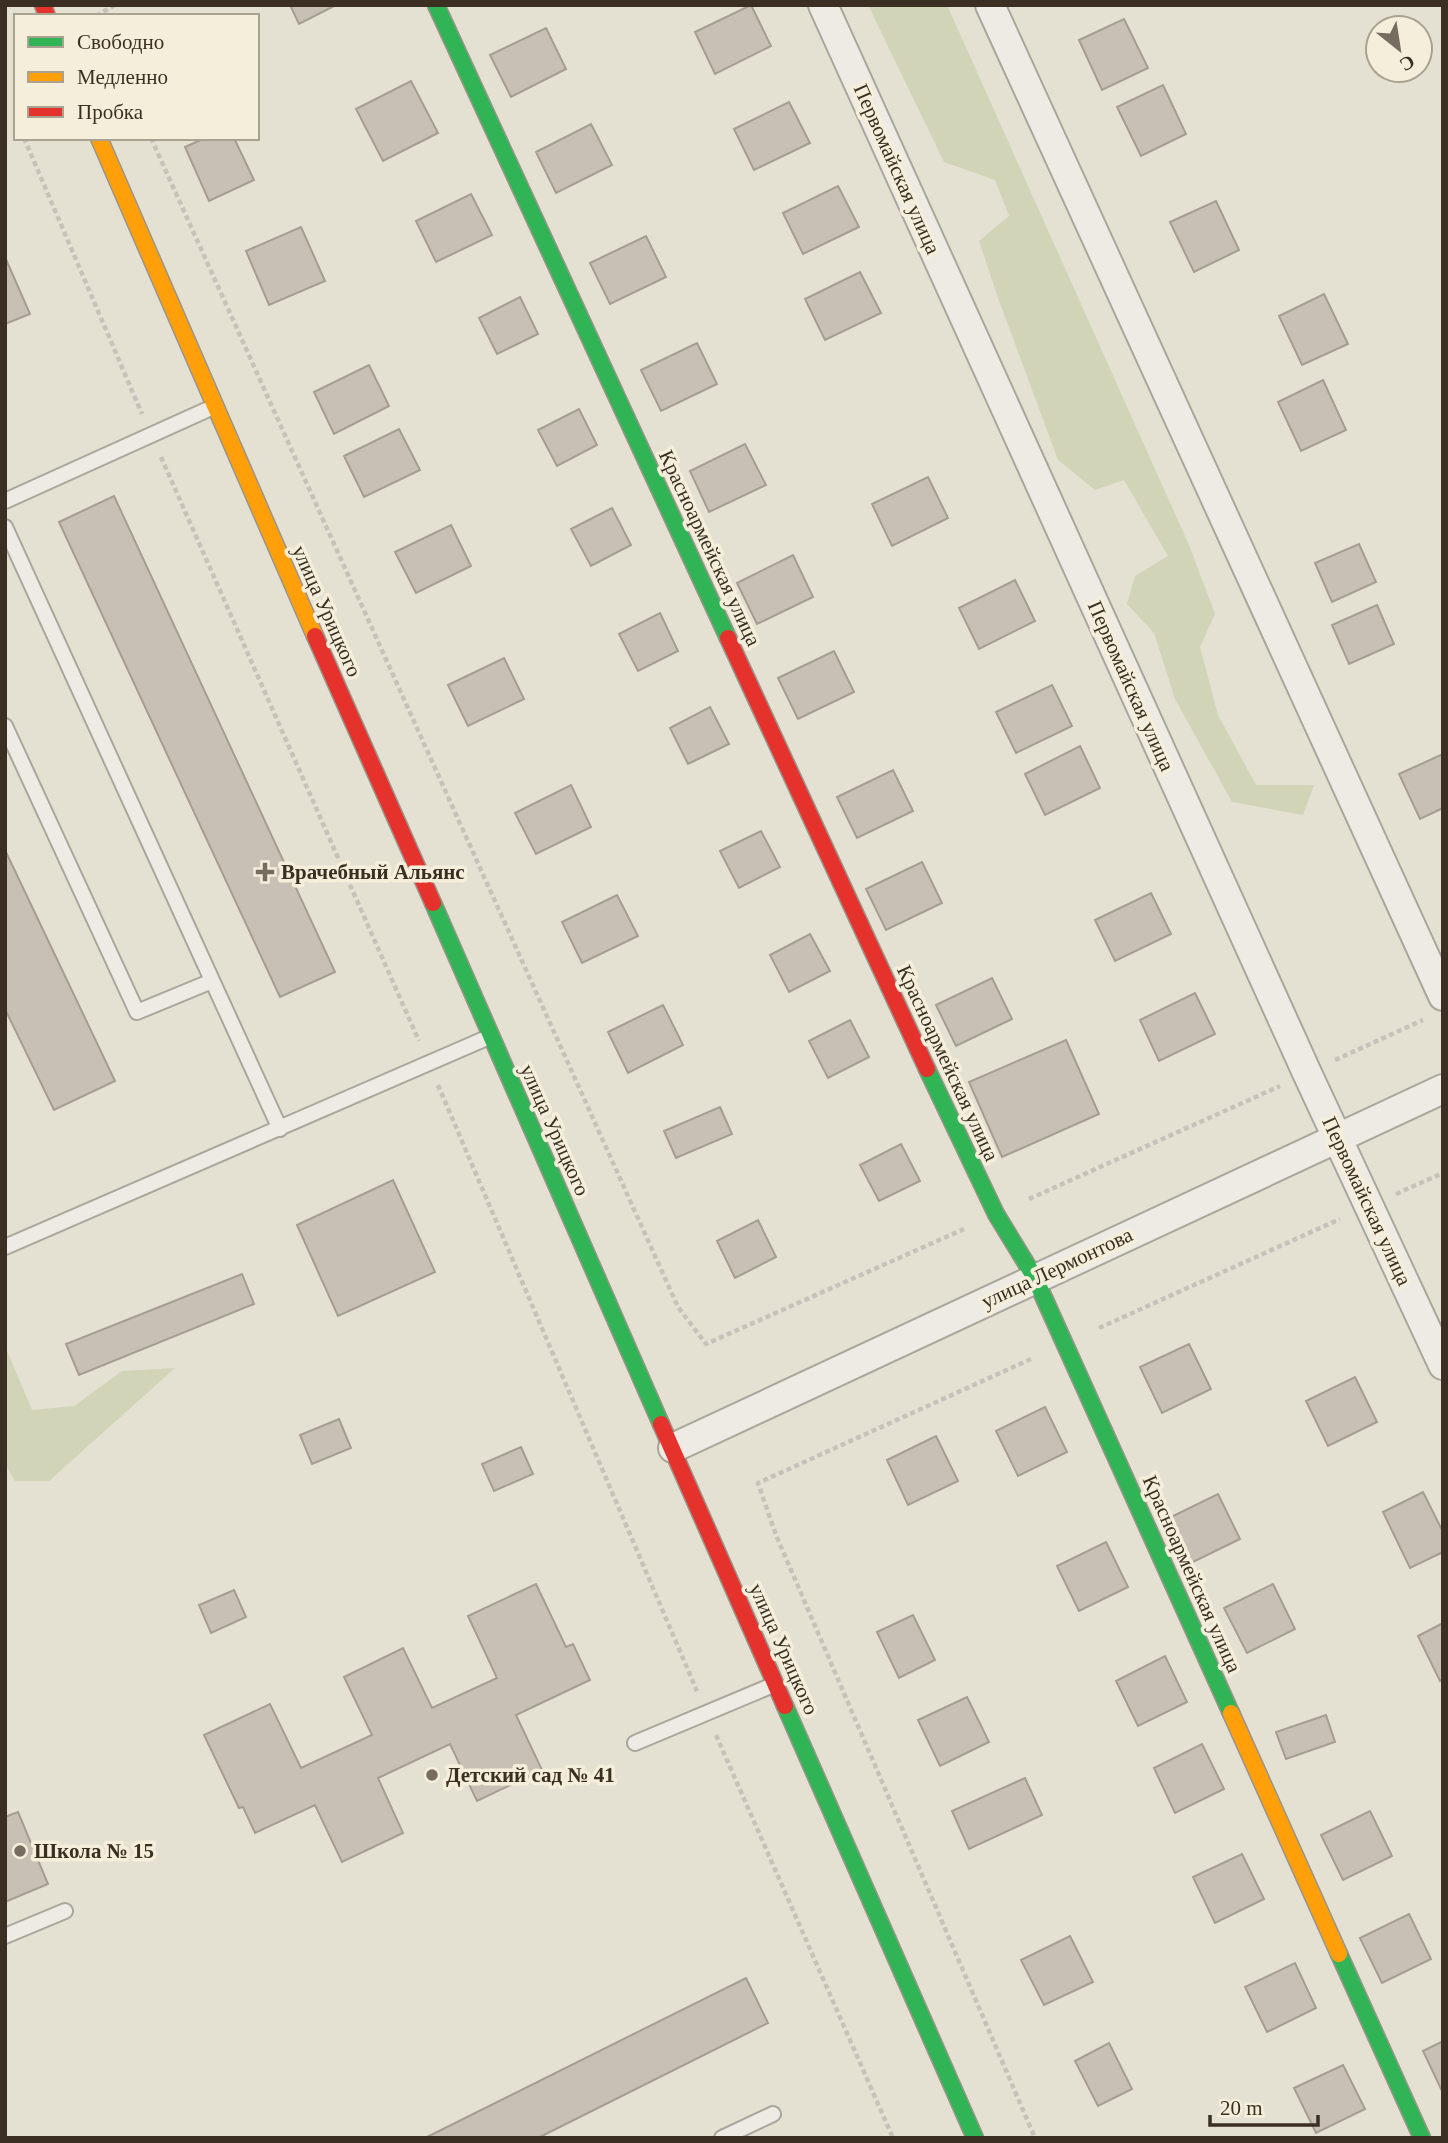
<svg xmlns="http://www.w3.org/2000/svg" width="1448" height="2143" font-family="'Times New Roman',serif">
	<rect width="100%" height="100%" fill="#e4e1d3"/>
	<path fill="#d1d4b6" d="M 868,5 L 947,5 L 1189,545 L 1215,614 L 1200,647 L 1218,715 L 1256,785 L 1314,785 L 1303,815 L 1232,802 L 1175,699 L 1154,633 L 1127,604 L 1135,576 L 1168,556 L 1124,480 L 1095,490 L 1058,460 L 997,295 L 979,241 L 1009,216 L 995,180 L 944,162 Z
		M 5,1346 L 32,1410 L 74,1406 L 122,1371 L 175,1368 L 49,1481 L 15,1481 L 5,1464 Z"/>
	<path fill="#c8c0b4" stroke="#a59d91" stroke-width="2" d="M 290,5 L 336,5 L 299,24 Z
		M 751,5 L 771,46 L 715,74 L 695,32 Z
		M 1124,19 L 1148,68 L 1102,90 L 1079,40 Z
		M 546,28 L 566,69 L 511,97 L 490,55 Z
		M 411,81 L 438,133 L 383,161 L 356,109 Z
		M 1163,85 L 1186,134 L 1141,156 L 1117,107 Z
		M 789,102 L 810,143 L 754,170 L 734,129 Z
		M 591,124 L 612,165 L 556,193 L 536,152 Z
		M 205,138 L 234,138 L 254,180 L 209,201 L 185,147 Z
		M 838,186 L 859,227 L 803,254 L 783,213 Z
		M 471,194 L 492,235 L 436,262 L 416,221 Z
		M 1216,201 L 1239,250 L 1194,272 L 1170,222 Z
		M 301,227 L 325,281 L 269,305 L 246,251 Z
		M 646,236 L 666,277 L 610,304 L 590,263 Z
		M 5,257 L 30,314 L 5,324 Z
		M 860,272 L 881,313 L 825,340 L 805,299 Z
		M 1324,294 L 1348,344 L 1302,365 L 1279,316 Z
		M 520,297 L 538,334 L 497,354 L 479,318 Z
		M 697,343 L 717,384 L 661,411 L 641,370 Z
		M 369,365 L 389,406 L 334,434 L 314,392 Z
		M 1323,380 L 1346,430 L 1301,451 L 1278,402 Z
		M 579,409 L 597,445 L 557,466 L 538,430 Z
		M 399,429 L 420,470 L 364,497 L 344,456 Z
		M 745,444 L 766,485 L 709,512 L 690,471 Z
		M 928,477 L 948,518 L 892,546 L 872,504 Z
		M 114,496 L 335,972 L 280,997 L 59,522 Z
		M 612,508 L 631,545 L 591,566 L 571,529 Z
		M 451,525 L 471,566 L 416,593 L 395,552 Z
		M 1359,544 L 1376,582 L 1332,602 L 1315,563 Z
		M 793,555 L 813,597 L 757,624 L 737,583 Z
		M 1015,580 L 1035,621 L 979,649 L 959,608 Z
		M 1377,605 L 1394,644 L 1349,664 L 1332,625 Z
		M 660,613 L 678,651 L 638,671 L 619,634 Z
		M 834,651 L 854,692 L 798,719 L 778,678 Z
		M 504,658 L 524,699 L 468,726 L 448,685 Z
		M 1052,685 L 1072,726 L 1016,753 L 996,712 Z
		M 710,707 L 729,744 L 688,764 L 670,728 Z
		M 1080,746 L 1100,788 L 1045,815 L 1025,774 Z
		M 1443,754 L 1443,808 L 1420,819 L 1399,774 Z
		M 893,770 L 913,811 L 857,838 L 837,797 Z
		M 571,785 L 591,827 L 536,854 L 515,813 Z
		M 761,831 L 780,867 L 739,888 L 720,851 Z
		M 5,850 L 115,1081 L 54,1110 L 5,1009 Z
		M 922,862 L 942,903 L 886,930 L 866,889 Z
		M 1151,893 L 1171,934 L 1115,961 L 1095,920 Z
		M 617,895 L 638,936 L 582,963 L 562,922 Z
		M 810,934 L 830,971 L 789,992 L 770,955 Z
		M 992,978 L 1012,1019 L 956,1046 L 936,1005 Z
		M 1195,993 L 1215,1034 L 1159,1061 L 1140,1020 Z
		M 663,1005 L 683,1045 L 628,1073 L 608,1032 Z
		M 850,1020 L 869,1057 L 828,1078 L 809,1041 Z
		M 1066,1040 L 1099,1114 L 1002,1157 L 969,1082 Z
		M 720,1107 L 732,1134 L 676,1158 L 664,1131 Z
		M 901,1144 L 920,1181 L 879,1201 L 860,1165 Z
		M 393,1180 L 435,1272 L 338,1316 L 297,1225 Z
		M 758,1220 L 776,1257 L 735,1278 L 717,1241 Z
		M 242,1274 L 254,1304 L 79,1375 L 66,1344 Z
		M 1189,1344 L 1211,1389 L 1162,1413 L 1140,1367 Z
		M 1355,1377 L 1377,1422 L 1328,1446 L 1306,1401 Z
		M 1045,1407 L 1067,1452 L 1018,1476 L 996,1431 Z
		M 339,1419 L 351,1448 L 312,1464 L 300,1435 Z
		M 936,1436 L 958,1481 L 908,1505 L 887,1460 Z
		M 521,1447 L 533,1474 L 494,1491 L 482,1464 Z
		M 1423,1492 L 1443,1532 L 1443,1552 L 1410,1568 L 1383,1512 Z
		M 1218,1494 L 1240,1539 L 1191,1563 L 1169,1518 Z
		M 1106,1542 L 1128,1587 L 1079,1611 L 1057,1566 Z
		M 536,1584 L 566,1647 L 573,1644 L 590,1680 L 516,1715 L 542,1770 L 477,1801 L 450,1744 L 378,1778 L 403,1833 L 342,1862 L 315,1805 L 255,1833 L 243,1807 L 239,1808 L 204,1735 L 270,1704 L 301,1768 L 372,1735 L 344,1677 L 403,1648 L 432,1708 L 497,1678 L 468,1616 Z
		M 1273,1584 L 1295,1629 L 1247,1653 L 1224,1608 Z
		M 234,1590 L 246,1617 L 211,1633 L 199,1605 Z
		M 913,1615 L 935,1660 L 899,1678 L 877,1632 Z
		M 1443,1623 L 1443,1679 L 1440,1681 L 1418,1636 Z
		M 1165,1656 L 1187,1702 L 1138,1726 L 1116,1681 Z
		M 967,1697 L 989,1742 L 940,1766 L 918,1720 Z
		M 1326,1715 L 1335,1742 L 1286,1759 L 1276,1732 Z
		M 1202,1744 L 1224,1789 L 1175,1813 L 1154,1768 Z
		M 1025,1778 L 1042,1815 L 969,1849 L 952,1811 Z
		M 1370,1811 L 1392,1856 L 1343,1880 L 1321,1835 Z
		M 18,1812 L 48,1884 L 5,1902 L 5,1817 Z
		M 1242,1854 L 1264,1899 L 1215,1923 L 1193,1877 Z
		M 1409,1914 L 1431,1959 L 1382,1983 L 1360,1938 Z
		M 1070,1936 L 1093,1982 L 1044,2005 L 1021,1960 Z
		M 1295,1963 L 1316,2008 L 1267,2032 L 1245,1987 Z
		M 746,1978 L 768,2023 L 538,2138 L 425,2138 Z
		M 1443,2041 L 1443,2093 L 1423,2051 Z
		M 1109,2043 L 1132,2089 L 1098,2106 L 1075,2061 Z
		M 1343,2065 L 1365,2109 L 1316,2133 L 1294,2088 Z"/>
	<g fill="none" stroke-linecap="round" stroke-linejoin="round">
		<g stroke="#aaa69b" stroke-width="18">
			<path id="lane" d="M 5,501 L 213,407
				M 5,527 L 280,1129
				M 5,726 L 137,1012 L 212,981
				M 5,1247 L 489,1037
				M 635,1743 L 773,1685
				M 5,1936 L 65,1911
				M 722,2138 L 773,2114"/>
		</g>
		<g stroke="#aaa69b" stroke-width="32">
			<path id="street" d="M 823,5 L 1307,1073 L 1443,1365
				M 990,5 L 1443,996
				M 673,1448 L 1443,1089"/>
		</g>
		<g stroke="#9a958b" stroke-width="19">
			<path id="fast" d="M 436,5 L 728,638
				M 433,903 L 661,1424
				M 927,1069 L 996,1214 L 1035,1278 L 1231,1713
				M 785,1706 L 975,2138
				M 1339,1954 L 1422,2138"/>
		</g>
		<g stroke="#9a958b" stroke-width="19">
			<path id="slow" d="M 99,138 L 315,636
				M 1231,1713 L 1339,1954"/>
		</g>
		<g stroke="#9a958b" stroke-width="19">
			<path id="jam" d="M 43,5 L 47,16
				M 315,636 L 433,903
				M 728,638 L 927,1069
				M 661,1424 L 785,1706"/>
		</g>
		<path stroke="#c6c2ba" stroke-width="4.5" stroke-dasharray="5 3.5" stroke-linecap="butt" d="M 96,16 L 115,5
			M 24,138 L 142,414
			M 151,138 L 678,1307 L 706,1344 L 964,1229
			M 161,457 L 419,1041
			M 1335,1060 L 1423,1020
			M 438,1085 L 697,1691
			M 1396,1194 L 1443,1173
			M 1029,1199 L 1280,1086
			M 1099,1328 L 1340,1219
			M 1031,1359 L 758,1483 L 776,1535 L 1035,2138
			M 716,1735 L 893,2138"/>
		<use href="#lane" stroke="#edebe3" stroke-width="14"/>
		<use href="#street" stroke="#edebe3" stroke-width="28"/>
		<use href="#fast" stroke="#30b455" stroke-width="16"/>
		<use href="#slow" stroke="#ff9f0a" stroke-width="16"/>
		<use href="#jam" stroke="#e5322d" stroke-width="16"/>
	</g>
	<g fill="#766d60" stroke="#f4eeda" stroke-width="2.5">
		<path d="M261.5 861.5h7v7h7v7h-7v7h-7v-7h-7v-7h7z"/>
		<circle cx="432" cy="1775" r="7"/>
		<circle cx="20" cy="1851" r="7"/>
	</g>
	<g text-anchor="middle" stroke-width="7" stroke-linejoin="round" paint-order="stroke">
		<g font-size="21" fill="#3a2f22" stroke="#f4eeda">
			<text transform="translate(897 169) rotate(66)" y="7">Первомайская улица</text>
			<text transform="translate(710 548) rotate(65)" y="7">Красноармейская улица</text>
			<text transform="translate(327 611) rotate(66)" y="7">улица Урицкого</text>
			<text transform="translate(1131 686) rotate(66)" y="7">Первомайская улица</text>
			<text transform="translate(948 1063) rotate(65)" y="7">Красноармейская улица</text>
			<text transform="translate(555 1130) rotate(66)" y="7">улица Урицкого</text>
			<text transform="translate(1367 1201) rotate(65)" y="7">Первомайская улица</text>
			<text transform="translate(1057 1268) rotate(-25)" y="7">улица Лермонтова</text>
			<text transform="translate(1192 1574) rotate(66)" y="7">Красноармейская улица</text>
			<text transform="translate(784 1649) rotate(66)" y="7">улица Урицкого</text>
		</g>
		<g font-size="21" font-weight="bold" fill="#3a2f22" stroke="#f4eeda" text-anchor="start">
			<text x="281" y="879">Врачебный Альянс</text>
			<text x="446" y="1782">Детский сад № 41</text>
			<text x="34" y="1858">Школа № 15</text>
		</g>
	</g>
	<rect width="1448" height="2143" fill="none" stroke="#3a2f22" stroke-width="14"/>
	<rect x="14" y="14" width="245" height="126" fill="#f4eeda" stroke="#aaa290" stroke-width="2"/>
	<rect x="28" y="37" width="35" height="10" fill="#30b455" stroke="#aaa290" stroke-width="2"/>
	<text x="77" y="49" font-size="21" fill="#3a2f22">Свободно</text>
	<rect x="28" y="72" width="35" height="10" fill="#ff9f0a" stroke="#aaa290" stroke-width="2"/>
	<text x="77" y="84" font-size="21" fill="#3a2f22">Медленно</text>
	<rect x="28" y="107" width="35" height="10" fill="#e5322d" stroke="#aaa290" stroke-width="2"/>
	<text x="77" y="119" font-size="21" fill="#3a2f22">Пробка</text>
	<g transform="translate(1399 49) rotate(150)"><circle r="33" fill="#f4eeda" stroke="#aaa290" stroke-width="2"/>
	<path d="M0-5L12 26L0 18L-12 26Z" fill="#766d60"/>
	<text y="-10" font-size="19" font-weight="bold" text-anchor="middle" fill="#3a2f22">С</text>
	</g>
	<path d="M1210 2115v10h108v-10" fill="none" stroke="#3a2f22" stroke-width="3.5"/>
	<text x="1220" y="2115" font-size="21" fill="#3a2f22" stroke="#f4eeda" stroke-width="5" paint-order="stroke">20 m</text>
</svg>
